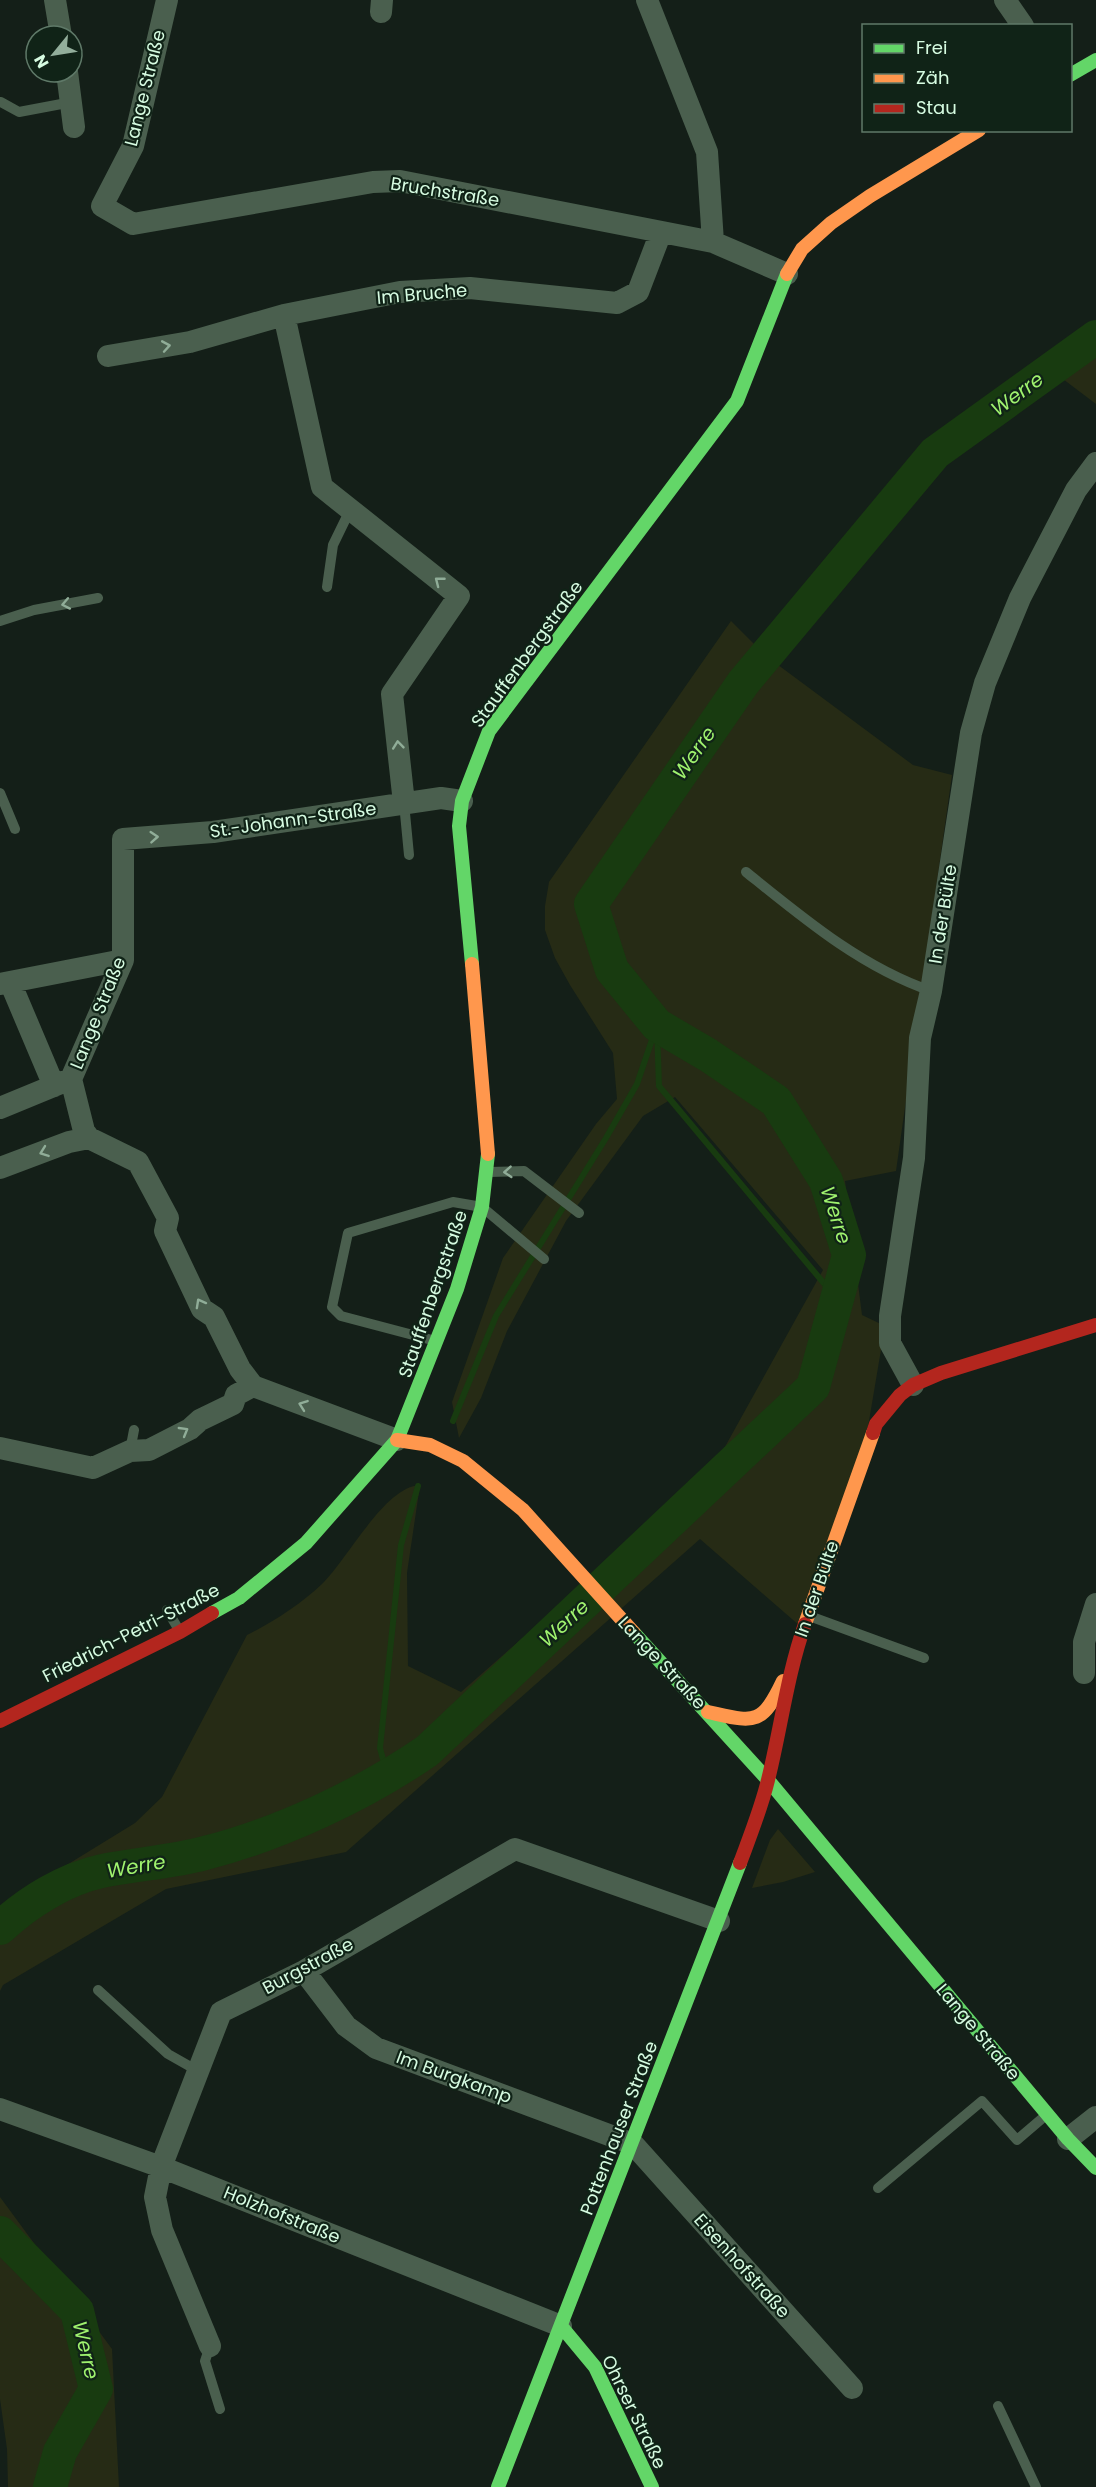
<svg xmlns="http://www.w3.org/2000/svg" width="1096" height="2487" font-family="Poppins,sans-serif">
	<rect width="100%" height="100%" fill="#141f18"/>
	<path fill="#262b15" d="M 1096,337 L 1096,404 L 1051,370 Z
		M 731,621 L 766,656 L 913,765 L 952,775 L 896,1171 L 845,1181 L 862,1315 L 885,1326 L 868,1427 L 800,1626 L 700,1539 L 346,1852 L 166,1889 L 3,1985 L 0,1991 L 0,1906 L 135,1823 L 162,1797 L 247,1635 C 273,1622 301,1604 322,1584 C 348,1559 384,1487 420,1485 L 407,1573 L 408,1666 L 461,1692 L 711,1472 L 823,1270 L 675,1097 L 643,1116 L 566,1221 L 507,1331 L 481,1398 L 459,1438 L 452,1402 L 503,1258 L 596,1124 L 617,1099 L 613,1053 L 570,985 L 555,958 L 545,930 L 545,906 L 549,882 Z
		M 778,1829 L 815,1872 L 783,1882 L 752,1888 L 770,1840 Z
		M 0,2197 L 112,2349 L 119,2487 L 8,2487 L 7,2449 L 0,2399 Z"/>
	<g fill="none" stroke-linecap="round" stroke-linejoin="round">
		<path stroke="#183b10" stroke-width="6" d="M 657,1028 L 659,1086 L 837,1299
			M 453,1421 L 496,1316 L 606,1138 L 637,1084 L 657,1025
			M 388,1778 L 380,1748 L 401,1545 L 418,1486"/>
		<path stroke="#183b10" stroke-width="34" d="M 0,1928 C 28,1902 65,1879 102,1871 C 136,1864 172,1862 205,1853 C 280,1834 363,1795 427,1751 L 813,1387 L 849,1255 L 826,1181 L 776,1101 L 708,1055 L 657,1025 L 612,970 L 591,904 L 743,683 L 935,453 L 1096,337
			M 0,2233 L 77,2311 L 96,2389 L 60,2452 L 50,2487"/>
		<path stroke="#4a5f4e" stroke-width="10" d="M 1,102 L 19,112 L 72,102
			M 327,587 L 333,545 L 350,510
			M 0,621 L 34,610 L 98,598
			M 0,793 L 15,829
			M 404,803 L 409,855
			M 746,872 C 803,918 861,967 931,991
			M 489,1172 L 524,1171 L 579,1213
			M 432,1340 L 341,1316 L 332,1307 L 348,1233 L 453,1202 L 482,1207 L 544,1259
			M 130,1451 L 134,1430
			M 167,1610 L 179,1630
			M 812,1617 L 924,1658
			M 98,1990 L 168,2054 L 198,2071
			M 878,2188 L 982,2101 L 1017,2140 L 1045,2116
			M 210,2346 L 205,2361 L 220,2409
			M 998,2406 L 1036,2487"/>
		<path stroke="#4a5f4e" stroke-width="22" d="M 55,0 L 61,36
			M 167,0 L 133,146 L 102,206 L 133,224 L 373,182 L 400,181 L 713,242 L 787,274
			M 647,0 L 707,152 L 713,242
			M 1005,0 L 1023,26
			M 381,12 L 382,0
			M 67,72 L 74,127
			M 284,315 L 322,487 L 459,596 L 392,694 L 404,803
			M 108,356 L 190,342 L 284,315 L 400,292 L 470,288 L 617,303 L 638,292 L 661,232
			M 10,982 L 54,1086
			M 0,984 L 123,960
			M 0,1108 L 68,1080
			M 0,1168 L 69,1142 L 89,1138
			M 913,1385 L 890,1343 L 890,1316 L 914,1158 L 920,1038 L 931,991 L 971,733 L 985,683 L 1020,598 L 1076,490 L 1096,463
			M 397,1440 L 253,1386 L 240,1369 L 214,1317 L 202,1309 L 165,1231 L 168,1218 L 138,1162 L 89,1138 L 84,1131 L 71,1079 L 123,960 L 123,839 L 213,832 L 441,798 L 462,801
			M 0,1448 L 93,1468 L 130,1451 L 149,1450 L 190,1429 L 200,1420 L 233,1404 L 236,1395 L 253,1386
			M 1084,1673 L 1084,1642 L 1096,1604
			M 304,1971 L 346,2026 L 376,2048 L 633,2144 L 852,2388
			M 0,2109 L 161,2167 L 561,2326
			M 1068,2139 L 1096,2117
			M 210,2346 L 162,2230 L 155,2197 L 161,2167 L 221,2012 L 304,1971 L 515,1849 L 719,1921"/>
		<path stroke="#63d668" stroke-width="14" d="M 1070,75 L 1096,60
			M 472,964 L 459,826 L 462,801 L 489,731 L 737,401 L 787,274
			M 212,1613 L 239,1598 L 306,1543 L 397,1440 L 457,1289 L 482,1207 L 488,1154
			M 634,1633 L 768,1780 L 1068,2139 L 1096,2168
			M 561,2326 L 595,2367 L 652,2487
			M 498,2487 L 740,1863"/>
		<path stroke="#ff974d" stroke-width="14" d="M 787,274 L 802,249 L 831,223 L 870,196 L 979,130
			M 472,964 L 488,1154
			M 397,1440 L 430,1445 L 463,1461 L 523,1510 L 634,1633
			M 805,1624 L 873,1433
			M 708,1712 C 754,1722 761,1727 783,1681"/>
		<path stroke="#b3261e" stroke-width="14" d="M 873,1433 L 876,1424 L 900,1395 L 913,1385 L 941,1373 L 1096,1325
			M 0,1721 L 180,1632 L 212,1613
			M 740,1863 C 750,1836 761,1809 768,1780 C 781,1728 787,1675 805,1624"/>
	</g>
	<defs><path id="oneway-chevron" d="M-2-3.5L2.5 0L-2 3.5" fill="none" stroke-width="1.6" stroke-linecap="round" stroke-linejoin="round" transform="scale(1.5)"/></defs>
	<g stroke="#90ad98">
		<use href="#oneway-chevron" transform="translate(166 346) rotate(-10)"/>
		<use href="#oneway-chevron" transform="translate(439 581) rotate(-142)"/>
		<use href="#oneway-chevron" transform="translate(66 604) rotate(169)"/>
		<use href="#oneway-chevron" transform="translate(398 745) rotate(-96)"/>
		<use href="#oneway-chevron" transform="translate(154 837) rotate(-4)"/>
		<use href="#oneway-chevron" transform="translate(44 1152) rotate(160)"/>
		<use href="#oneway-chevron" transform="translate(508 1172) rotate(176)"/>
		<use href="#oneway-chevron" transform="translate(200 1303) rotate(-119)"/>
		<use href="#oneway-chevron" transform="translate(303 1405) rotate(-160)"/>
		<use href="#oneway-chevron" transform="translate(184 1431) rotate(-30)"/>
	</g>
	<g text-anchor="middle" stroke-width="4.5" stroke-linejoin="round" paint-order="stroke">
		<g font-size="18" fill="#d6fbe1" stroke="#102317">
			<text transform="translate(145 88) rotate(-76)" y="6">Lange Straße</text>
			<text transform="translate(445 192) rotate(9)" y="6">Bruchstraße</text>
			<text transform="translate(422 294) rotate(-5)" y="6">Im Bruche</text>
			<text transform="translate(527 654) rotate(-54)" y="6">Stauffenbergstraße</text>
			<text transform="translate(293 820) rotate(-8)" y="6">St.-Johann-Straße</text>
			<text transform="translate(943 914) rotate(-81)" y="6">In der Bülte</text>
			<text transform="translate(98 1013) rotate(-68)" y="6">Lange Straße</text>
			<text transform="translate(433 1294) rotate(-71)" y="6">Stauffenbergstraße</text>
			<text transform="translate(817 1589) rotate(-71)" y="6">In der Bülte</text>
			<text transform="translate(131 1633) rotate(-27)" y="6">Friedrich-Petri-Straße</text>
			<text transform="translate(662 1663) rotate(47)" y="6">Lange Straße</text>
			<text transform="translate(308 1966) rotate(-28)" y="6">Burgstraße</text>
			<text transform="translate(978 2032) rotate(50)" y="6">Lange Straße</text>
			<text transform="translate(454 2077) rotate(20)" y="6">Im Burgkamp</text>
			<text transform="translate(619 2128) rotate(-69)" y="6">Pottenhauser Straße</text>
			<text transform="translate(282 2215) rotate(22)" y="6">Holzhofstraße</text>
			<text transform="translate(742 2266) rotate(48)" y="6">Eisenhofstraße</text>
			<text transform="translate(634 2412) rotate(64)" y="6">Ohrser Straße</text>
		</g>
		<g font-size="20" font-style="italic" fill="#9ff26e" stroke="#102317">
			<text transform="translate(1017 394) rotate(-36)" y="7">Werre</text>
			<text transform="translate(694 753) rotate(-55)" y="7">Werre</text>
			<text transform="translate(836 1215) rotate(72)" y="7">Werre</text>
			<text transform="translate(564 1623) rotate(-43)" y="7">Werre</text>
			<text transform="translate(136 1866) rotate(-10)" y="7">Werre</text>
			<text transform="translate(86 2350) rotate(77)" y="7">Werre</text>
		</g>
	</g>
	<rect x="862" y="24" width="210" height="108" fill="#102317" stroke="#5f7968" stroke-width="1.5"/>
	<rect x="874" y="44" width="30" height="9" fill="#63d668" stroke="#5f7968" stroke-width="1.5"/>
	<text x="916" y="54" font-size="18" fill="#d6fbe1">Frei</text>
	<rect x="874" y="74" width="30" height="9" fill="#ff974d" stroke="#5f7968" stroke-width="1.5"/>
	<text x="916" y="84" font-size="18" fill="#d6fbe1">Zäh</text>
	<rect x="874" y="104" width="30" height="9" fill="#b3261e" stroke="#5f7968" stroke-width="1.5"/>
	<text x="916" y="114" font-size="18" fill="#d6fbe1">Stau</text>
	<g transform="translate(54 54) rotate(240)"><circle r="28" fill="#102317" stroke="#5f7968" stroke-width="1.5"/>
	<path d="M0-4.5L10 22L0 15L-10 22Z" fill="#92ae9b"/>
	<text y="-9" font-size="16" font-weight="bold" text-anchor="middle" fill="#d6fbe1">N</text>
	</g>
</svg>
